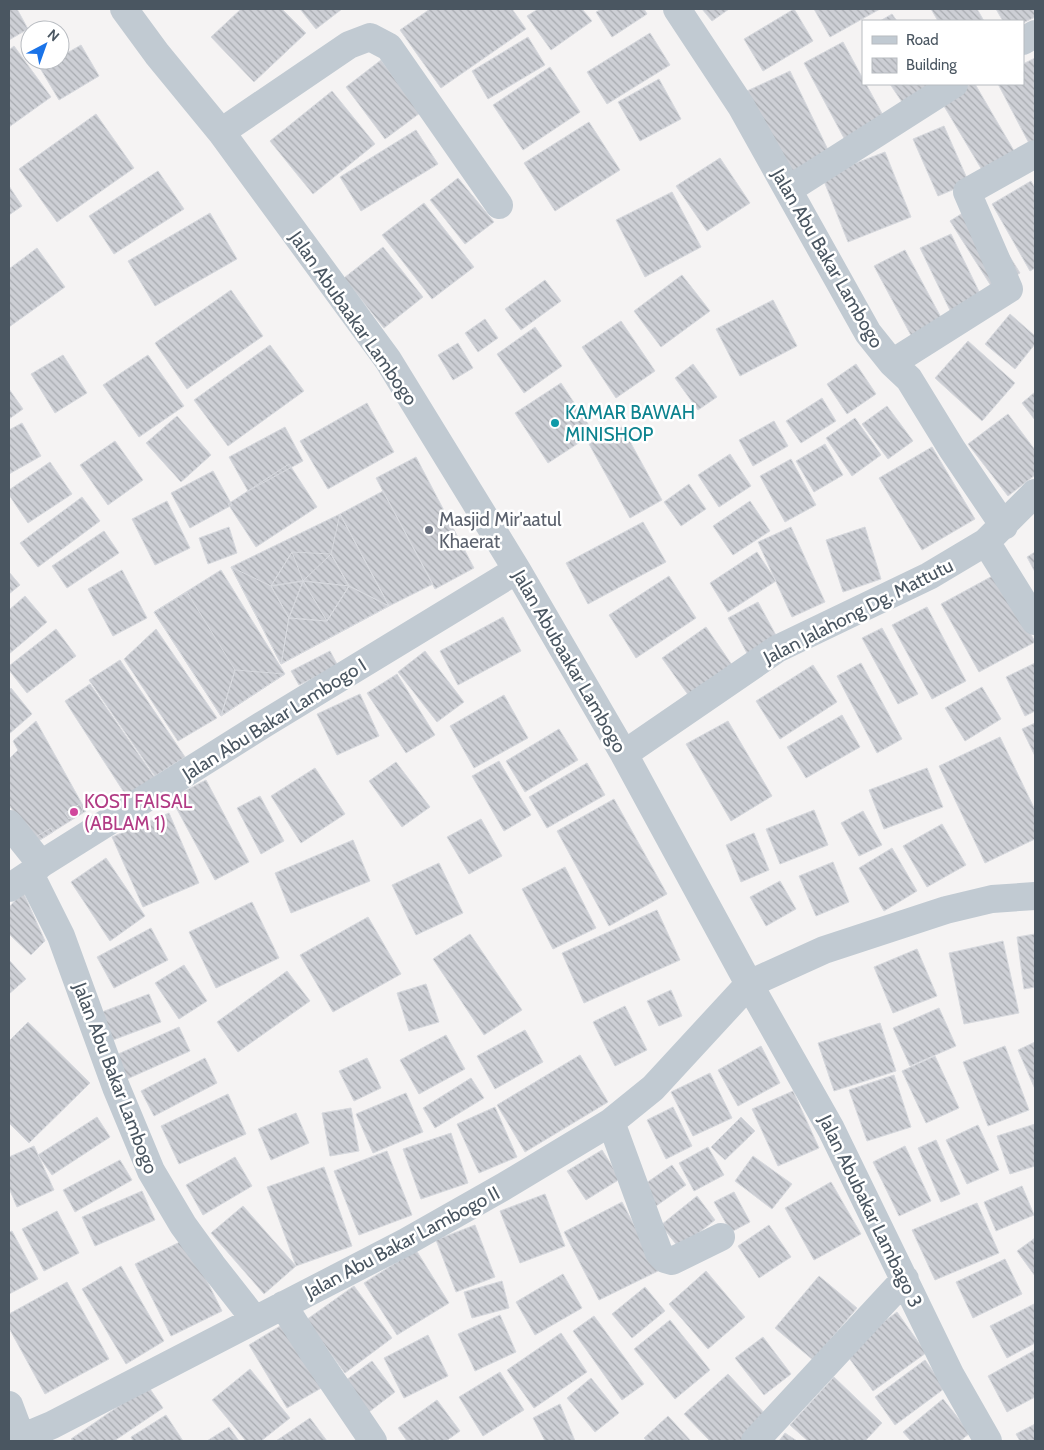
<svg xmlns="http://www.w3.org/2000/svg" width="1044" height="1450" font-family="Cabin,sans-serif">
	<defs>
		<pattern id="building-back-hatch" width="6" height="6" patternUnits="userSpaceOnUse" patternTransform="scale(1.25)"><rect width="6" height="6" fill="#cdcfd5"/><path d="M-1 5l2 2M0 0l6 6M5-1l2 2" fill="none" stroke="#a8abb0"/></pattern>
	</defs>
	<rect width="100%" height="100%" fill="#f5f3f3"/>
	<path fill="url(#building-back-hatch)" stroke="#d7d9de" d="M 9,9 L 17,9 L 28,29 L 9,40 Z
		M 241,9 L 282,9 L 306,33 L 254,82 L 211,37 Z
		M 300,9 L 342,9 L 316,29 Z
		M 430,9 L 512,9 L 526,29 L 441,88 L 400,30 Z
		M 538,9 L 582,9 L 592,21 L 551,50 L 527,16 Z
		M 602,9 L 644,9 L 647,14 L 612,37 L 596,12 Z
		M 702,9 L 729,9 L 712,21 Z
		M 794,9 L 813,41 L 763,71 L 744,39 Z
		M 814,9 L 880,9 L 830,37 Z
		M 931,9 L 977,9 L 984,21 L 938,21 Z
		M 996,9 L 1035,9 L 1035,17 L 1023,23 L 1023,21 L 1003,21 Z
		M 892,14 L 897,21 L 880,21 Z
		M 650,33 L 670,65 L 607,104 L 587,72 Z
		M 528,37 L 545,65 L 488,99 L 472,71 Z
		M 843,42 L 863,79 L 863,84 L 866,84 L 885,119 L 845,140 L 804,63 Z
		M 81,45 L 99,76 L 59,100 L 40,68 L 54,60 L 60,60 L 60,57 Z
		M 14,46 L 51,97 L 9,127 L 9,50 Z
		M 1035,58 L 1035,147 L 1032,149 L 998,84 L 1023,84 L 1023,64 Z
		M 381,60 L 420,113 L 385,139 L 346,87 Z
		M 550,67 L 580,112 L 523,150 L 493,105 Z
		M 790,71 L 830,154 L 787,174 L 747,91 Z
		M 659,79 L 681,119 L 640,141 L 618,102 Z
		M 890,84 L 930,84 L 902,102 Z
		M 971,84 L 975,84 L 1017,156 L 985,175 L 941,101 Z
		M 332,91 L 375,144 L 313,194 L 270,141 Z
		M 96,114 L 134,168 L 57,222 L 19,169 Z
		M 589,122 L 620,170 L 555,211 L 524,163 Z
		M 944,126 L 969,183 L 938,196 L 913,139 Z
		M 416,130 L 438,164 L 361,211 L 340,177 Z
		M 885,152 L 911,217 L 848,242 L 822,176 Z
		M 720,158 L 750,203 L 707,231 L 676,186 Z
		M 158,171 L 184,209 L 114,254 L 89,216 Z
		M 458,178 L 494,222 L 465,244 L 430,200 Z
		M 1031,181 L 1035,188 L 1035,268 L 1030,271 L 992,204 Z
		M 9,186 L 22,206 L 9,215 Z
		M 672,192 L 701,247 L 645,277 L 616,220 Z
		M 424,203 L 474,267 L 432,299 L 382,235 Z
		M 977,204 L 1020,273 L 993,289 L 950,221 Z
		M 210,213 L 237,259 L 155,306 L 128,261 Z
		M 951,234 L 990,314 L 959,329 L 920,248 Z
		M 383,247 L 423,297 L 384,328 L 344,278 Z
		M 37,248 L 65,287 L 9,327 L 9,269 Z
		M 905,250 L 945,325 L 914,341 L 874,266 Z
		M 682,275 L 710,311 L 661,347 L 634,311 Z
		M 545,280 L 561,301 L 521,330 L 505,309 Z
		M 231,290 L 263,336 L 187,389 L 155,343 Z
		M 773,300 L 797,346 L 740,376 L 716,329 Z
		M 1010,314 L 1035,336 L 1035,344 L 1015,369 L 985,344 Z
		M 485,319 L 498,338 L 478,352 L 465,333 Z
		M 621,321 L 655,371 L 616,398 L 582,347 Z
		M 535,327 L 562,366 L 524,393 L 497,354 Z
		M 968,341 L 1015,383 L 982,421 L 935,378 Z
		M 458,343 L 473,368 L 453,380 L 438,355 Z
		M 270,345 L 304,391 L 228,446 L 194,400 Z
		M 63,355 L 87,393 L 55,413 L 31,374 Z
		M 148,355 L 184,406 L 139,437 L 103,385 Z
		M 693,364 L 717,397 L 698,410 L 675,378 Z
		M 856,364 L 876,394 L 847,414 L 827,384 Z
		M 561,383 L 594,433 L 548,463 L 515,413 Z
		M 9,389 L 23,409 L 9,419 Z
		M 1035,392 L 1035,420 L 1022,403 Z
		M 822,398 L 836,421 L 801,443 L 786,421 Z
		M 367,403 L 394,452 L 328,489 L 300,441 Z
		M 887,406 L 913,441 L 888,459 L 862,424 Z
		M 1008,414 L 1035,450 L 1035,475 L 1008,496 L 968,444 Z
		M 177,416 L 211,455 L 181,482 L 146,443 Z
		M 855,418 L 881,455 L 852,476 L 826,438 Z
		M 774,421 L 788,446 L 753,466 L 739,440 Z
		M 22,423 L 41,456 L 9,474 L 9,430 Z
		M 285,427 L 303,461 L 248,491 L 229,457 Z
		M 622,427 L 662,500 L 630,518 L 589,444 Z
		M 115,441 L 143,480 L 108,505 L 80,465 Z
		M 825,444 L 843,475 L 814,492 L 796,461 Z
		M 932,447 L 975,519 L 922,550 L 879,478 Z
		M 730,454 L 751,486 L 719,507 L 698,475 Z
		M 416,457 L 474,568 L 435,589 L 376,478 Z
		M 791,459 L 816,505 L 785,522 L 760,476 Z
		M 50,462 L 72,494 L 28,523 L 9,495 L 9,490 Z
		M 289,464 L 317,507 L 256,547 L 228,504 Z
		M 213,471 L 232,505 L 190,528 L 171,493 Z
		M 689,484 L 706,509 L 681,526 L 664,502 Z
		M 383,491 L 433,584 L 389,606 L 340,514 Z
		M 82,497 L 100,521 L 38,567 L 20,543 Z
		M 167,501 L 190,548 L 155,565 L 132,519 Z
		M 750,501 L 770,531 L 733,555 L 713,526 Z
		M 340,514 L 389,606 L 281,664 L 231,567 Z
		M 340,514 L 389,606 L 349,586 L 339,568 L 331,554 Z
		M 643,522 L 666,562 L 588,604 L 566,563 Z
		M 229,527 L 237,553 L 208,564 L 199,538 Z
		M 791,527 L 825,602 L 792,617 L 758,542 Z
		M 865,527 L 881,579 L 843,592 L 826,540 Z
		M 104,531 L 119,553 L 67,588 L 52,566 Z
		M 292,552 L 331,554 L 349,586 L 327,621 L 289,618 L 271,586 Z
		M 292,552 L 303,581 L 271,586 L 282,568 Z
		M 757,552 L 776,581 L 728,612 L 710,583 Z
		M 1035,552 L 1035,572 L 1027,557 Z
		M 331,554 L 349,586 L 303,581 Z
		M 231,567 L 271,586 L 289,618 L 281,664 Z
		M 122,570 L 147,618 L 113,636 L 88,589 Z
		M 221,570 L 285,674 L 221,716 L 154,612 Z
		M 9,572 L 20,585 L 9,594 Z
		M 998,573 L 1035,642 L 979,672 L 941,604 Z
		M 669,576 L 696,618 L 636,658 L 609,615 Z
		M 303,581 L 349,586 L 327,621 Z
		M 303,581 L 289,618 L 271,586 Z
		M 303,581 L 327,621 L 289,618 Z
		M 349,586 L 389,606 L 281,664 L 289,618 L 327,621 Z
		M 187,592 L 235,670 L 221,716 L 154,612 Z
		M 25,596 L 47,622 L 9,654 L 9,610 Z
		M 758,602 L 778,639 L 748,655 L 728,618 Z
		M 927,607 L 966,681 L 932,699 L 892,625 Z
		M 503,617 L 521,651 L 458,685 L 440,651 Z
		M 706,627 L 732,665 L 689,696 L 662,658 Z
		M 882,628 L 918,694 L 898,704 L 862,638 Z
		M 56,629 L 76,656 L 27,693 L 9,670 L 9,666 Z
		M 156,629 L 217,718 L 178,741 L 124,659 Z
		M 330,651 L 338,666 L 299,685 L 291,671 Z
		M 425,651 L 464,702 L 437,722 L 398,672 Z
		M 120,660 L 185,757 L 155,776 L 89,680 Z
		M 861,663 L 902,739 L 877,753 L 837,676 Z
		M 1035,663 L 1035,711 L 1025,716 L 1006,677 Z
		M 813,665 L 837,702 L 780,739 L 756,701 Z
		M 235,670 L 285,674 L 221,716 Z
		M 397,674 L 435,735 L 406,753 L 367,693 Z
		M 90,684 L 155,778 L 127,797 L 65,701 Z
		M 982,687 L 1001,719 L 965,741 L 945,708 Z
		M 11,688 L 32,714 L 9,734 L 9,690 Z
		M 360,694 L 379,736 L 337,755 L 317,714 Z
		M 504,695 L 528,738 L 474,768 L 450,726 Z
		M 842,715 L 860,747 L 806,778 L 787,747 Z
		M 36,721 L 86,811 L 35,843 L 9,805 L 9,756 L 10,758 L 18,750 L 13,741 Z
		M 728,721 L 772,796 L 731,821 L 686,744 Z
		M 1035,723 L 1035,756 L 1022,729 Z
		M 559,729 L 578,760 L 525,792 L 506,761 Z
		M 1000,737 L 1035,810 L 1035,839 L 985,863 L 939,766 Z
		M 499,761 L 531,815 L 504,831 L 472,776 Z
		M 396,762 L 430,807 L 402,827 L 369,781 Z
		M 587,763 L 605,795 L 547,828 L 529,797 Z
		M 315,768 L 345,814 L 301,843 L 271,796 Z
		M 927,768 L 943,807 L 884,829 L 869,790 Z
		M 206,780 L 249,862 L 215,880 L 171,798 Z
		M 260,796 L 284,841 L 261,854 L 237,808 Z
		M 614,799 L 667,894 L 609,926 L 557,831 Z
		M 80,804 L 83,811 L 69,819 L 65,813 Z
		M 814,810 L 828,845 L 780,864 L 766,829 Z
		M 863,811 L 882,845 L 859,856 L 841,823 Z
		M 169,813 L 199,883 L 143,907 L 112,837 Z
		M 481,819 L 502,856 L 469,874 L 447,837 Z
		M 942,824 L 966,865 L 927,887 L 903,846 Z
		M 51,828 L 53,832 L 35,843 L 32,839 Z
		M 754,833 L 769,870 L 741,882 L 726,845 Z
		M 353,840 L 370,881 L 291,913 L 275,873 Z
		M 892,848 L 917,891 L 884,911 L 859,868 Z
		M 106,858 L 145,916 L 110,941 L 71,882 Z
		M 833,862 L 849,902 L 816,916 L 799,876 Z
		M 439,863 L 463,913 L 416,935 L 392,885 Z
		M 565,867 L 596,928 L 553,949 L 522,889 Z
		M 780,881 L 796,909 L 766,926 L 750,897 Z
		M 23,892 L 45,941 L 31,955 L 9,934 L 9,907 Z
		M 252,902 L 279,958 L 216,988 L 189,932 Z
		M 657,910 L 680,960 L 584,1003 L 562,953 Z
		M 368,917 L 401,974 L 333,1012 L 300,955 Z
		M 151,928 L 168,960 L 114,988 L 97,957 Z
		M 470,934 L 522,1010 L 484,1035 L 433,959 Z
		M 1035,934 L 1035,987 L 1024,989 L 1017,937 Z
		M 1003,941 L 1019,1013 L 964,1024 L 949,953 Z
		M 917,949 L 937,996 L 893,1013 L 874,967 Z
		M 9,960 L 26,979 L 9,994 Z
		M 184,965 L 207,1001 L 179,1019 L 155,983 Z
		M 287,971 L 310,1001 L 238,1052 L 217,1022 Z
		M 426,984 L 439,1022 L 409,1031 L 397,993 Z
		M 671,990 L 682,1016 L 659,1026 L 647,1001 Z
		M 149,994 L 161,1022 L 113,1040 L 102,1012 Z
		M 625,1006 L 647,1050 L 615,1066 L 593,1022 Z
		M 939,1008 L 956,1046 L 910,1066 L 893,1028 Z
		M 28,1022 L 90,1083 L 29,1143 L 9,1123 L 9,1041 Z
		M 880,1023 L 896,1071 L 834,1091 L 818,1043 Z
		M 179,1027 L 190,1051 L 127,1079 L 116,1055 Z
		M 525,1030 L 543,1062 L 495,1089 L 477,1056 Z
		M 446,1035 L 465,1069 L 419,1094 L 400,1060 Z
		M 1035,1042 L 1035,1089 L 1018,1050 Z
		M 761,1046 L 780,1083 L 738,1106 L 718,1070 Z
		M 1005,1046 L 1029,1110 L 988,1126 L 963,1062 Z
		M 580,1055 L 608,1102 L 525,1152 L 497,1105 Z
		M 935,1056 L 959,1108 L 926,1123 L 902,1071 Z
		M 205,1058 L 217,1083 L 154,1116 L 141,1091 Z
		M 367,1058 L 381,1088 L 354,1101 L 339,1071 Z
		M 710,1073 L 732,1118 L 693,1136 L 671,1092 Z
		M 894,1075 L 911,1127 L 867,1141 L 849,1090 Z
		M 471,1078 L 484,1098 L 435,1128 L 423,1108 Z
		M 793,1091 L 819,1148 L 778,1166 L 752,1109 Z
		M 406,1093 L 423,1132 L 373,1153 L 356,1114 Z
		M 228,1094 L 246,1134 L 179,1164 L 161,1126 Z
		M 495,1107 L 517,1157 L 479,1173 L 457,1124 Z
		M 673,1107 L 692,1146 L 666,1159 L 647,1120 Z
		M 351,1108 L 359,1151 L 330,1156 L 322,1113 Z
		M 296,1113 L 309,1143 L 271,1160 L 258,1129 Z
		M 97,1117 L 110,1137 L 52,1175 L 38,1155 Z
		M 741,1117 L 755,1131 L 725,1160 L 711,1147 Z
		M 1035,1124 L 1035,1166 L 1010,1174 L 997,1136 Z
		M 978,1125 L 999,1170 L 967,1184 L 946,1140 Z
		M 451,1133 L 468,1183 L 421,1199 L 403,1149 Z
		M 936,1140 L 960,1194 L 941,1202 L 918,1148 Z
		M 34,1146 L 54,1190 L 17,1207 L 9,1188 L 9,1157 Z
		M 905,1146 L 931,1201 L 899,1216 L 873,1162 Z
		M 708,1147 L 724,1175 L 694,1191 L 679,1163 Z
		M 602,1150 L 620,1179 L 586,1200 L 567,1171 Z
		M 387,1151 L 412,1215 L 359,1235 L 334,1171 Z
		M 753,1156 L 792,1184 L 772,1209 L 735,1181 Z
		M 235,1157 L 252,1186 L 203,1215 L 186,1185 Z
		M 120,1160 L 132,1180 L 75,1212 L 63,1190 Z
		M 672,1165 L 686,1185 L 656,1206 L 642,1186 Z
		M 324,1167 L 352,1246 L 296,1266 L 267,1187 Z
		M 831,1182 L 861,1234 L 814,1260 L 785,1208 Z
		M 1022,1186 L 1034,1215 L 996,1231 L 984,1202 Z
		M 142,1191 L 155,1220 L 95,1246 L 82,1217 Z
		M 734,1192 L 750,1222 L 731,1232 L 714,1202 Z
		M 545,1194 L 565,1246 L 520,1263 L 500,1211 Z
		M 697,1196 L 715,1220 L 679,1248 L 661,1225 Z
		M 622,1202 L 658,1271 L 599,1300 L 564,1232 Z
		M 977,1203 L 999,1253 L 935,1280 L 912,1230 Z
		M 243,1206 L 296,1266 L 264,1294 L 211,1233 Z
		M 57,1211 L 79,1253 L 44,1271 L 22,1229 Z
		M 475,1225 L 495,1277 L 456,1292 L 436,1240 Z
		M 769,1225 L 791,1257 L 759,1278 L 738,1246 Z
		M 12,1231 L 38,1279 L 9,1294 L 9,1232 Z
		M 1035,1238 L 1035,1276 L 1017,1251 Z
		M 186,1239 L 222,1311 L 171,1336 L 135,1264 Z
		M 416,1250 L 449,1303 L 397,1335 L 364,1283 Z
		M 1005,1259 L 1022,1294 L 973,1318 L 956,1282 Z
		M 121,1266 L 164,1341 L 126,1364 L 82,1289 Z
		M 706,1271 L 745,1317 L 708,1349 L 669,1304 Z
		M 563,1274 L 582,1308 L 535,1335 L 516,1302 Z
		M 819,1276 L 857,1308 L 813,1360 L 775,1328 Z
		M 502,1281 L 509,1308 L 472,1318 L 464,1292 Z
		M 67,1282 L 109,1359 L 45,1394 L 9,1328 L 9,1314 Z
		M 354,1286 L 392,1338 L 345,1373 L 306,1320 Z
		M 645,1287 L 665,1311 L 632,1338 L 612,1314 Z
		M 1034,1304 L 1035,1307 L 1035,1343 L 1007,1358 L 990,1326 Z
		M 897,1312 L 926,1353 L 873,1391 L 844,1351 Z
		M 500,1315 L 516,1352 L 475,1371 L 458,1334 Z
		M 594,1316 L 644,1384 L 622,1400 L 573,1331 Z
		M 670,1320 L 710,1370 L 675,1399 L 634,1349 Z
		M 285,1323 L 323,1387 L 287,1408 L 249,1345 Z
		M 561,1333 L 587,1372 L 534,1408 L 507,1370 Z
		M 428,1335 L 448,1376 L 404,1398 L 384,1358 Z
		M 763,1337 L 791,1374 L 764,1395 L 735,1358 Z
		M 1035,1350 L 1035,1397 L 1007,1412 L 988,1376 Z
		M 925,1360 L 945,1388 L 895,1425 L 875,1397 Z
		M 372,1361 L 395,1392 L 365,1415 L 342,1383 Z
		M 250,1369 L 290,1418 L 261,1441 L 246,1441 L 212,1400 Z
		M 500,1372 L 524,1410 L 483,1436 L 459,1397 Z
		M 728,1374 L 768,1417 L 742,1441 L 710,1441 L 684,1414 Z
		M 834,1377 L 882,1423 L 865,1441 L 808,1441 L 790,1425 Z
		M 591,1378 L 619,1413 L 595,1432 L 567,1398 Z
		M 148,1386 L 163,1408 L 114,1441 L 73,1441 L 71,1439 Z
		M 943,1399 L 970,1433 L 960,1441 L 911,1441 L 903,1432 Z
		M 437,1400 L 460,1431 L 446,1441 L 407,1441 L 398,1428 Z
		M 560,1404 L 575,1441 L 545,1441 L 533,1418 Z
		M 166,1415 L 183,1441 L 133,1441 L 131,1437 Z
		M 668,1416 L 691,1441 L 647,1441 L 644,1438 Z
		M 310,1418 L 327,1441 L 276,1441 Z
		M 1035,1424 L 1035,1441 L 1020,1441 L 1016,1434 Z
		M 229,1427 L 239,1441 L 207,1441 Z
		M 785,1433 L 797,1441 L 779,1441 Z"/>
	<g fill="none" stroke-linecap="round" stroke-linejoin="round">
		<path stroke="#c1cad2" stroke-width="28" d="M 124,9 L 157,54 L 221,132 L 388,360 L 517,570 L 624,754 L 749,984 L 824,950 L 946,910 L 992,899 L 1035,896
			M 677,9 L 741,106 L 868,333 L 892,363 L 909,379 L 952,449 L 1004,526
			M 1023,41 L 1035,34
			M 221,132 L 349,45 L 370,37 L 389,47 L 499,205
			M 788,190 L 954,84
			M 892,363 L 1009,289 L 967,192 L 1035,154
			M 986,542 L 1035,621
			M 624,754 L 777,649 L 929,576 L 986,542 L 1035,493
			M 9,824 L 41,864
			M 30,874 L 61,936 L 116,1087 L 151,1171 L 183,1225 L 212,1265 L 255,1320
			M 9,888 L 30,874 L 41,864 L 264,724 L 517,570
			M 611,1122 L 659,1253 L 665,1259 L 672,1261 L 721,1237
			M 283,1305 L 314,1354 L 373,1441
			M 9,1405 L 21,1437
			M 14,1441 L 52,1425 L 406,1242 L 503,1187 L 611,1122 L 653,1088 L 749,984 L 831,1129 L 951,1376 L 988,1441
			M 755,1441 L 905,1279"/>
	</g>
	<circle fill="#0f9aa8" stroke="#fff" stroke-width="2" cx="555" cy="423" r="5"/>
	<circle fill="#6b7280" stroke="#fff" stroke-width="2" cx="429" cy="530" r="5"/>
	<circle fill="#d1479c" stroke="#fff" stroke-width="2" cx="74" cy="812" r="5"/>
	<g text-anchor="middle" stroke-width="5" stroke-linejoin="round" paint-order="stroke">
		<g font-size="19" fill="#4a5661" stroke="#fff">
			<text transform="translate(828 258) rotate(60)" y="7">Jalan Abu Bakar Lambogo</text>
			<text transform="translate(354 318) rotate(55)" y="7">Jalan Abubaakar Lambogo</text>
			<text transform="translate(858 611) rotate(-27)" y="7">Jalan Jalahong Dg. Mattutu</text>
			<text transform="translate(570 661) rotate(60)" y="7">Jalan Abubaakar Lambogo</text>
			<text transform="translate(274 719) rotate(-32)" y="7">Jalan Abu Bakar Lambogo I</text>
			<text transform="translate(116 1078) rotate(69)" y="7">Jalan Abu Bakar Lambogo</text>
			<text transform="translate(871 1211) rotate(64)" y="7">Jalan Abubakar Lambago 3</text>
			<text transform="translate(402 1242) rotate(-28)" y="7">Jalan Abu Bakar Lambogo II</text>
		</g>
		<g font-size="19" fill="#0d838f" stroke="#fff" text-anchor="start">
			<text x="565" y="419">KAMAR BAWAH<tspan x="565" dy="22">MINISHOP</tspan></text>
		</g>
		<g font-size="19" fill="#5b616d" stroke="#fff" text-anchor="start">
			<text x="439" y="526">Masjid Mir'aatul<tspan x="439" dy="22">Khaerat</tspan></text>
		</g>
		<g font-size="19" fill="#b23c85" stroke="#fff" text-anchor="start">
			<text x="84" y="808">KOST FAISAL<tspan x="84" dy="22">(ABLAM 1)</tspan></text>
		</g>
	</g>
	<rect width="1044" height="1450" fill="none" stroke="#4a5661" stroke-width="20"/>
	<rect x="862" y="20" width="162" height="65" fill="#ffffff" stroke="#b7bbc0"/>
	<rect x="872" y="36" width="25" height="8" fill="#c1cad2" stroke="#b7bbc0"/>
	<text x="906" y="45" font-size="15" fill="#4a5661">Road</text>
	<rect x="872" y="58" width="25" height="15" fill="url(#building-back-hatch)" stroke="#b7bbc0"/>
	<text x="906" y="70" font-size="15" fill="#4a5661">Building</text>
	<g transform="translate(45 45) rotate(41)"><circle r="24" fill="#ffffff" stroke="#b7bbc0"/>
	<path d="M0-4L9 19L0 12L-9 19Z" fill="#1a73e8"/>
	<text y="-8" font-size="14" font-weight="bold" text-anchor="middle" fill="#4a5661">N</text>
	</g>
</svg>
